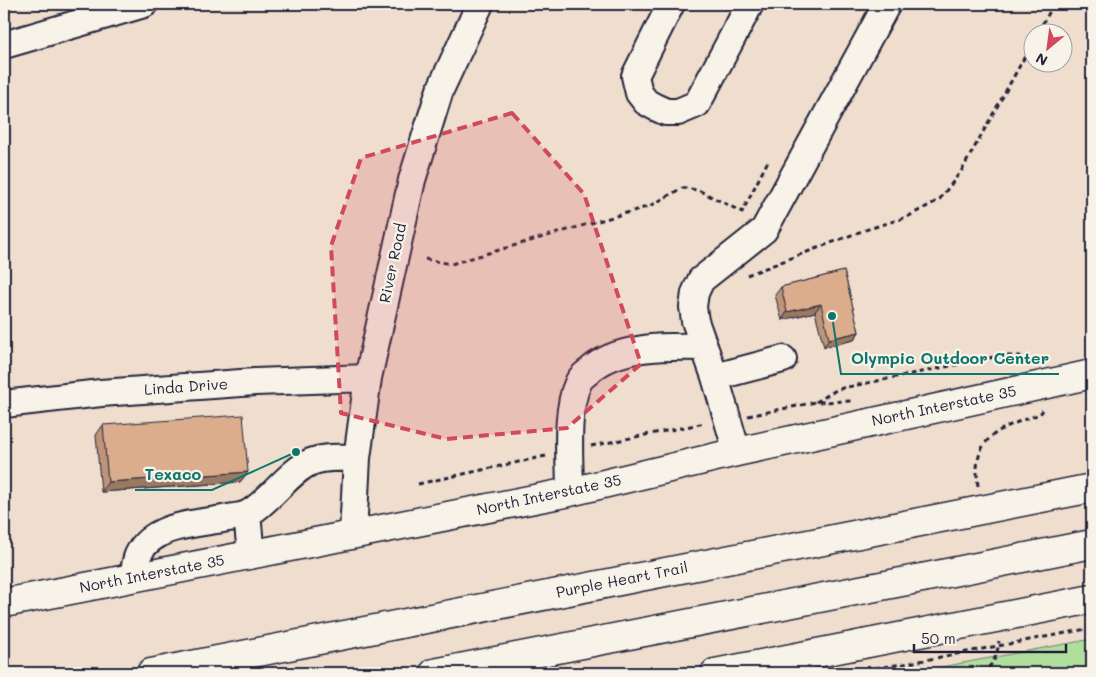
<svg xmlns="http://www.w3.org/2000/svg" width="1096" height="677" font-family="Mali,sans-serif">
	<rect width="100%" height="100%" fill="#efdecd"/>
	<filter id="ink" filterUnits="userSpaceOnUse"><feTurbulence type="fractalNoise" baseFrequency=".02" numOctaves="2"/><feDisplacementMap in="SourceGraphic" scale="10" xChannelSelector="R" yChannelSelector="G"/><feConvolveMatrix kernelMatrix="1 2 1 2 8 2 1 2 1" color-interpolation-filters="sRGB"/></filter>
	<g filter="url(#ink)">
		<path fill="#b0de9d" stroke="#69806c" d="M 1092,639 L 1092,673 L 909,673 Z"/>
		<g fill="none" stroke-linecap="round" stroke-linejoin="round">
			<g stroke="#22223b" stroke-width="30">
				<path id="minor" d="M 671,4 L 635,76 L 639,93 L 646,102 L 655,107 L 666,112 L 678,112 L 697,104 L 750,4
					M 4,45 L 144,4
					M 715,377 L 783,359
					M 4,404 L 101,393 L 255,382 L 368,378
					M 737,452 L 715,377 L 695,321 L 693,307 L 695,293 L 701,280 L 764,230 L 887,4
					M 570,492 C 570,461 565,411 578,383 C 580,378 584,375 588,372 C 616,345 668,346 704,347
					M 247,514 L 251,555
					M 353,534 L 357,458 L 368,378 L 412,180 L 440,90 L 480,4
					M 133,578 C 134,571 135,562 138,555 C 152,525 194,524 223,519 C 231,517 242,517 249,513 C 271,500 289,471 311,462 C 326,456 342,458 357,458"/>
			</g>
			<g stroke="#22223b" stroke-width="31">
				<path id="major" d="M 4,603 L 570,492 L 737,452 L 865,424
					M 715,673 L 863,644"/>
			</g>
			<g stroke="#22223b" stroke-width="31">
				<path id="highway" d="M 151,673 L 910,524
					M 434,673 L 922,578"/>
			</g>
			<path stroke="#22223b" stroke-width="3" stroke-dasharray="5 4" stroke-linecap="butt" d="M 1038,32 L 1054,4
				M 425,259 L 451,264 L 650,206 L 682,188 L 698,190 L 742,212 L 769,159
				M 747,275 L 862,231 L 907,217 L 939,200 L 962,170 L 1034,40
				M 816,402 L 838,389 L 999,356 L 1020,356 L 1032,362
				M 748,416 L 816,402 L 851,401
				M 591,446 L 705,423
				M 418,484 L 546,456
				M 978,486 C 971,436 1000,428 1040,414 L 1043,410
				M 981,673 C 995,665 997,655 999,641"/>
			<use href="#minor" stroke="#f7f3e8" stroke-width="26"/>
			<use href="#major" stroke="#f7f3e8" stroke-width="28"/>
			<use href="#highway" stroke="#f7f3e8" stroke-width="28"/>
			<g stroke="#22223b" stroke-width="31" stroke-linecap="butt">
				<path id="major-bridge" d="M 865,424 L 1092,374
					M 863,644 L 1092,599"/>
			</g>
			<g stroke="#22223b" stroke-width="31" stroke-linecap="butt">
				<path id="highway-bridge" d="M 910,524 L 1092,488
					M 922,578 L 1092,544"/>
			</g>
			<path stroke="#22223b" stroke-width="3" stroke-dasharray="5 4" stroke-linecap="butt" d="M 875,668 L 904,664 L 1092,628"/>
			<use href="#major-bridge" stroke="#f7f3e8" stroke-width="28"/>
			<use href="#highway-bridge" stroke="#f7f3e8" stroke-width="28"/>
		</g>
		<path fill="#bd9579" stroke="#22223b" d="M 844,271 L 859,332 L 854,340 L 824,347 L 815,312 L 782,320 L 775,295 L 781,287 Z
			M 103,425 L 248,472 L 240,482 L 101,492 L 96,435 Z"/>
		<path fill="#9a7963" stroke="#22223b" d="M 821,304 L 815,312 L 782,320 L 787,312 Z
			M 859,332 L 854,340 L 824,347 L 829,339 Z
			M 248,472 L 240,482 L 101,492 L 108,482 Z"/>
		<path fill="#dcad8d" stroke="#22223b" d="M 844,271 L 859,332 L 829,339 L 821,304 L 787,312 L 781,287 Z
			M 243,415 L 248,472 L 108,482 L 103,425 Z"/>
	</g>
	<path fill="#d1495b" fill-opacity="0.2" stroke="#d1495b" stroke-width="4" stroke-dasharray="10 6" stroke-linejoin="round" d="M 512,113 L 584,194 L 641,364 L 567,428 L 446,439 L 341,413 L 331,246 L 361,158 Z"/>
	<g text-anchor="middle" stroke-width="4.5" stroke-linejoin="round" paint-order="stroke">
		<g font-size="15" fill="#22223b" stroke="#f7f3e8">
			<text transform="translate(393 263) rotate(-78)" y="5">River Road</text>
			<text transform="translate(186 387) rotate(-4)" y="5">Linda Drive</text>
			<text transform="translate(944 406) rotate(-12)" y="5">North Interstate 35</text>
			<text transform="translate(549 495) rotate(-12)" y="5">North Interstate 35</text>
			<text transform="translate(152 574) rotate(-11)" y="5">North Interstate 35</text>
			<text transform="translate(622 580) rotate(-11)" y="5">Purple Heart Trail</text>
		</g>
	</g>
	<path fill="none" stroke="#0f766e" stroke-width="2" d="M832 316L841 374H1059M296 452L212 490H135"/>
	<g fill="#0f766e" stroke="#f7f3e8" stroke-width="2">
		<circle cx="832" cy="316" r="5"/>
		<circle cx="296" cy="452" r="5"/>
	</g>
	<g font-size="16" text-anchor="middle" font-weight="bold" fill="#0f766e" stroke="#f7f3e8" stroke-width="4.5" stroke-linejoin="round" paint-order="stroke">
		<text x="950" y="364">Olympic Outdoor Center</text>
		<text x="173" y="480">Texaco</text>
	</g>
	<rect width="1096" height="677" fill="none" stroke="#f7f3e8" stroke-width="20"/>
	<rect x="10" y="10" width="1076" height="657" fill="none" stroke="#22223b" stroke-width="2" filter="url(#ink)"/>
	<g transform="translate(1048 48) rotate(209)"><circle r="24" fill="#f7f3e8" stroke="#a29fa3"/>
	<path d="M0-4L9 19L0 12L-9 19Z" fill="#d1495b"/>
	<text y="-8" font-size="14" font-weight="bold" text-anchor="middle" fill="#22223b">N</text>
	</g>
	<path d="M914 644v8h152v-8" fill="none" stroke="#22223b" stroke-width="2.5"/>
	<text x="921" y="644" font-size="15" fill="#22223b" stroke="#f7f3e8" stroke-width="4" paint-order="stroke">50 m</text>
</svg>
